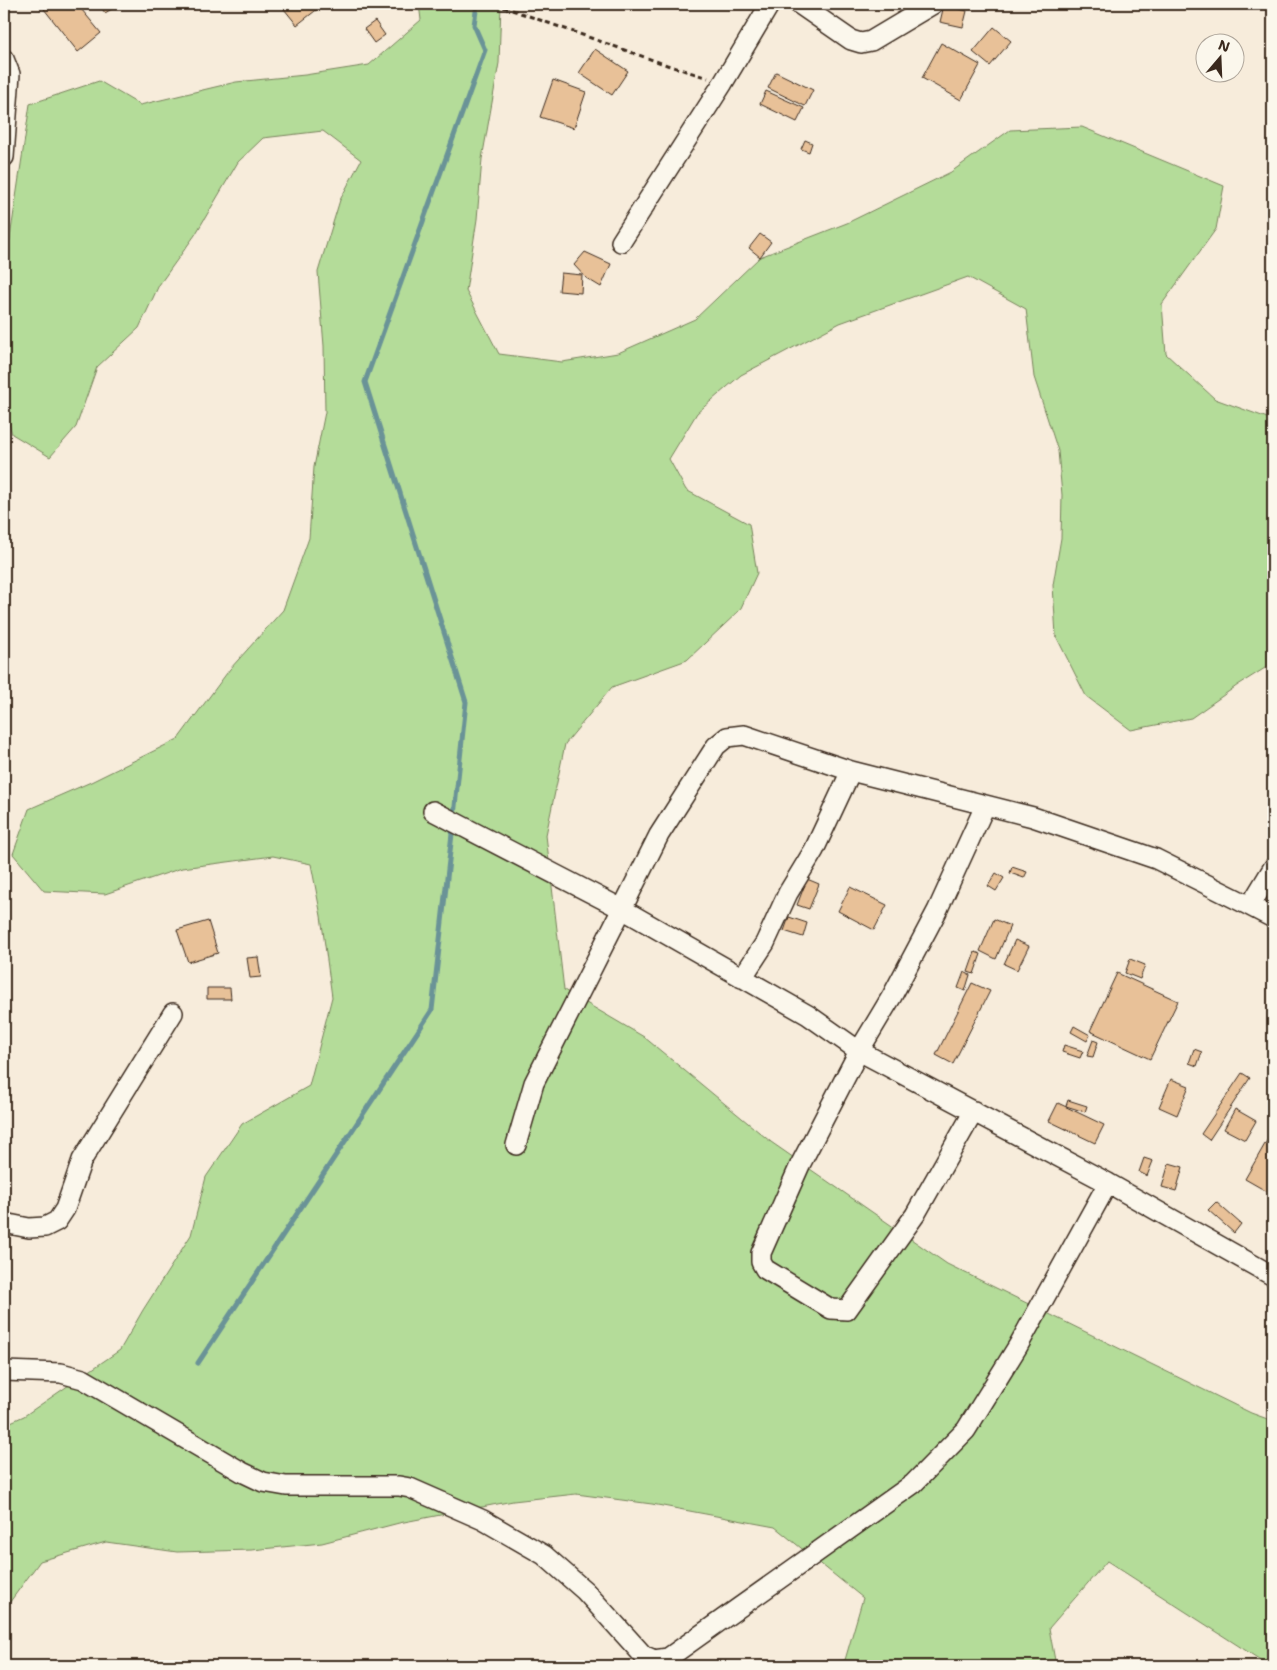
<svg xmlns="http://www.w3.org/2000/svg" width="1277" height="1670" viewBox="0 0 1277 1670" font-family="'Shantell Sans',sans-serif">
	<rect width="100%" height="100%" fill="#f7ecdb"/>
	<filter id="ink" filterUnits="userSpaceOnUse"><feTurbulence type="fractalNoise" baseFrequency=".02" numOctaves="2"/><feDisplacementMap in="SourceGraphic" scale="10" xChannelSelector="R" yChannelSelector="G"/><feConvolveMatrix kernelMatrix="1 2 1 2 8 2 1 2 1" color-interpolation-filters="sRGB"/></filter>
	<g filter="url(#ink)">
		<path fill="#b4dc99" stroke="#78835c" d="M419,4H501L499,63L482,159L477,219L466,291L499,354L562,362L618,353L695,319L760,257L847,223L951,172L1010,130L1082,127L1224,186L1216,229L1162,304L1166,354L1215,399L1273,420V663L1238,685L1191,718L1131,730L1086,696L1056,636L1053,585L1061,538L1062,495L1058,451L1034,377L1026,309L968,277L840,323L741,375L697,413L669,459L686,490L749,524L757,573L740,610L687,660L612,687L565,744L546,835L564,990L644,1037L771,1142L947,1264L1251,1413L1273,1421V1666L1262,1661L1107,1561L1049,1628L1056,1666H813L845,1660L863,1598L775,1527L652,1504L576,1494L513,1501L399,1523L322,1543L252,1550L177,1552L106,1542L40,1561L4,1610V1425L24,1416L120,1350L143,1310L191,1235L206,1177L242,1124L309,1086L332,997L321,916L311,864L273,856L182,868L105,894L44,891L13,854L29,809L91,782L178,739L230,669L283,610L309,538L314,467L325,412L324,346L318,272L340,200L361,160L323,131L263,138L238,162L195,235L159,285L139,328L97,367L76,427L50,457L12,434L4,406V278L30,104L99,81L140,105L236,82L305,75L369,65L421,20Z"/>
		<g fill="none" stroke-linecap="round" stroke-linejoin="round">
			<path stroke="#6a9397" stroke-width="5" d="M454,816L466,702L365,382L485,50L474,25L477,4
				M198,1363L432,1010L453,825"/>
		</g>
		<path fill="#e8c198" stroke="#3b2a1e" d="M50,4H77L101,33L78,52L44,9Z
			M99,4H120L105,13Z
			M280,4H324L297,25Z
			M944,5L967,11L963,27L940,22Z
			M375,21L385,35L374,43L364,29Z
			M994,27L1011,41L990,66L973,52Z
			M941,43L980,65L961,100L922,78Z
			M595,49L628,71L612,95L579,73Z
			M776,72L813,90L805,106L768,88Z
			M553,80L586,92L574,128L540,117Z
			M766,91L804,108L797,122L760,104Z
			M805,140L812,143L809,152L801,149Z
			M760,234L771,242L760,257L749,248Z
			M585,252L611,264L601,287L586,278L574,265Z
			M561,273L582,275L581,293L559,291Z
			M1012,867L1027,872L1024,878L1010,873Z
			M996,873L1004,878L996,891L988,886Z
			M807,879L819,884L809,909L797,905Z
			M850,887L887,905L874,930L838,911Z
			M789,917L807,923L803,937L784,931Z
			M994,919L1010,926L996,959L980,951Z
			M208,921L218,953L188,962L177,930Z
			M1015,940L1029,946L1017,970L1004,964Z
			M975,952L981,954L974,974L968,972Z
			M258,957L261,977L250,978L247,958Z
			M1130,959L1145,965L1140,979L1125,973Z
			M964,972L970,975L965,991L958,988Z
			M1117,973L1178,1001L1150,1059L1090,1031Z
			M972,983L990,991L953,1064L936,1055Z
			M207,988H230L231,999H207Z
			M1074,1026L1090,1035L1087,1041L1071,1032Z
			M1093,1040L1098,1042L1093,1057L1087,1056Z
			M1064,1045L1083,1051L1080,1058L1062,1052Z
			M1194,1049L1202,1052L1197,1066L1189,1063Z
			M1242,1073L1250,1078L1209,1140L1201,1134Z
			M1171,1079L1189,1086L1177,1115L1159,1107Z
			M1068,1100L1087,1106L1085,1112L1066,1106Z
			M1058,1103L1104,1125L1095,1143L1049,1121Z
			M1235,1109L1256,1121L1245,1140L1224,1129Z
			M1269,1137L1273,1139V1195L1245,1179Z
			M1144,1158L1153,1161L1147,1176L1139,1172Z
			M1169,1163L1183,1167L1176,1191L1162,1187Z
			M1216,1202L1241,1224L1234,1233L1208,1210Z"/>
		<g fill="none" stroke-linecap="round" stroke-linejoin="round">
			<g stroke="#3b2a1e" stroke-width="22">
				<path id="street" d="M799,4L851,40L861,43L871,41L933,4
					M4,59L10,74L4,157
					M621,242L723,83L770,4
					M433,811L622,909L534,1083L516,1145
					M1273,868L1250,906L1273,918
					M1250,906L1156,859L1033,817L851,771L744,735L727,737L716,746L659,835L622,909L808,1015L859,1051L1108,1183L1273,1276
					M742,978L765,943L788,893L814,850L851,771
					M974,1111L915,1215L847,1310L831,1309L765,1269L761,1262V1253L800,1165L859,1051L892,996L937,911L985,806
					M4,1223L29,1228L45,1227L57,1221L65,1209L82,1160L173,1013
					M4,1371L61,1373L83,1379L242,1472L263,1482L286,1486H399L410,1488L483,1520L544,1555L585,1591L643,1655L654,1660L668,1658L913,1484L966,1430L1018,1346L1108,1183"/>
			</g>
			<path stroke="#3b2a1e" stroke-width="3" stroke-dasharray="5 4" stroke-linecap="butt" d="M495,4L667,65L708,78"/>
			<use href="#street" stroke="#fbf7ec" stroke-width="19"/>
		</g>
	</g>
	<rect width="1277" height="1670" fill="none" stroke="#fbf7ec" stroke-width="20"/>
	<rect x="10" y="10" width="1257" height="1650" fill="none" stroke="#3b2a1e" stroke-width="2" filter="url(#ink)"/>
	<g transform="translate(1220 58) rotate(19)"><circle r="24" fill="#fbf7ec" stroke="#aea59a"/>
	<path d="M0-4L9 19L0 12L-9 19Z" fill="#3b2a1e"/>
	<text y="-8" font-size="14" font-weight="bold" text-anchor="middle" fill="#3b2a1e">N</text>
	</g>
</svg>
